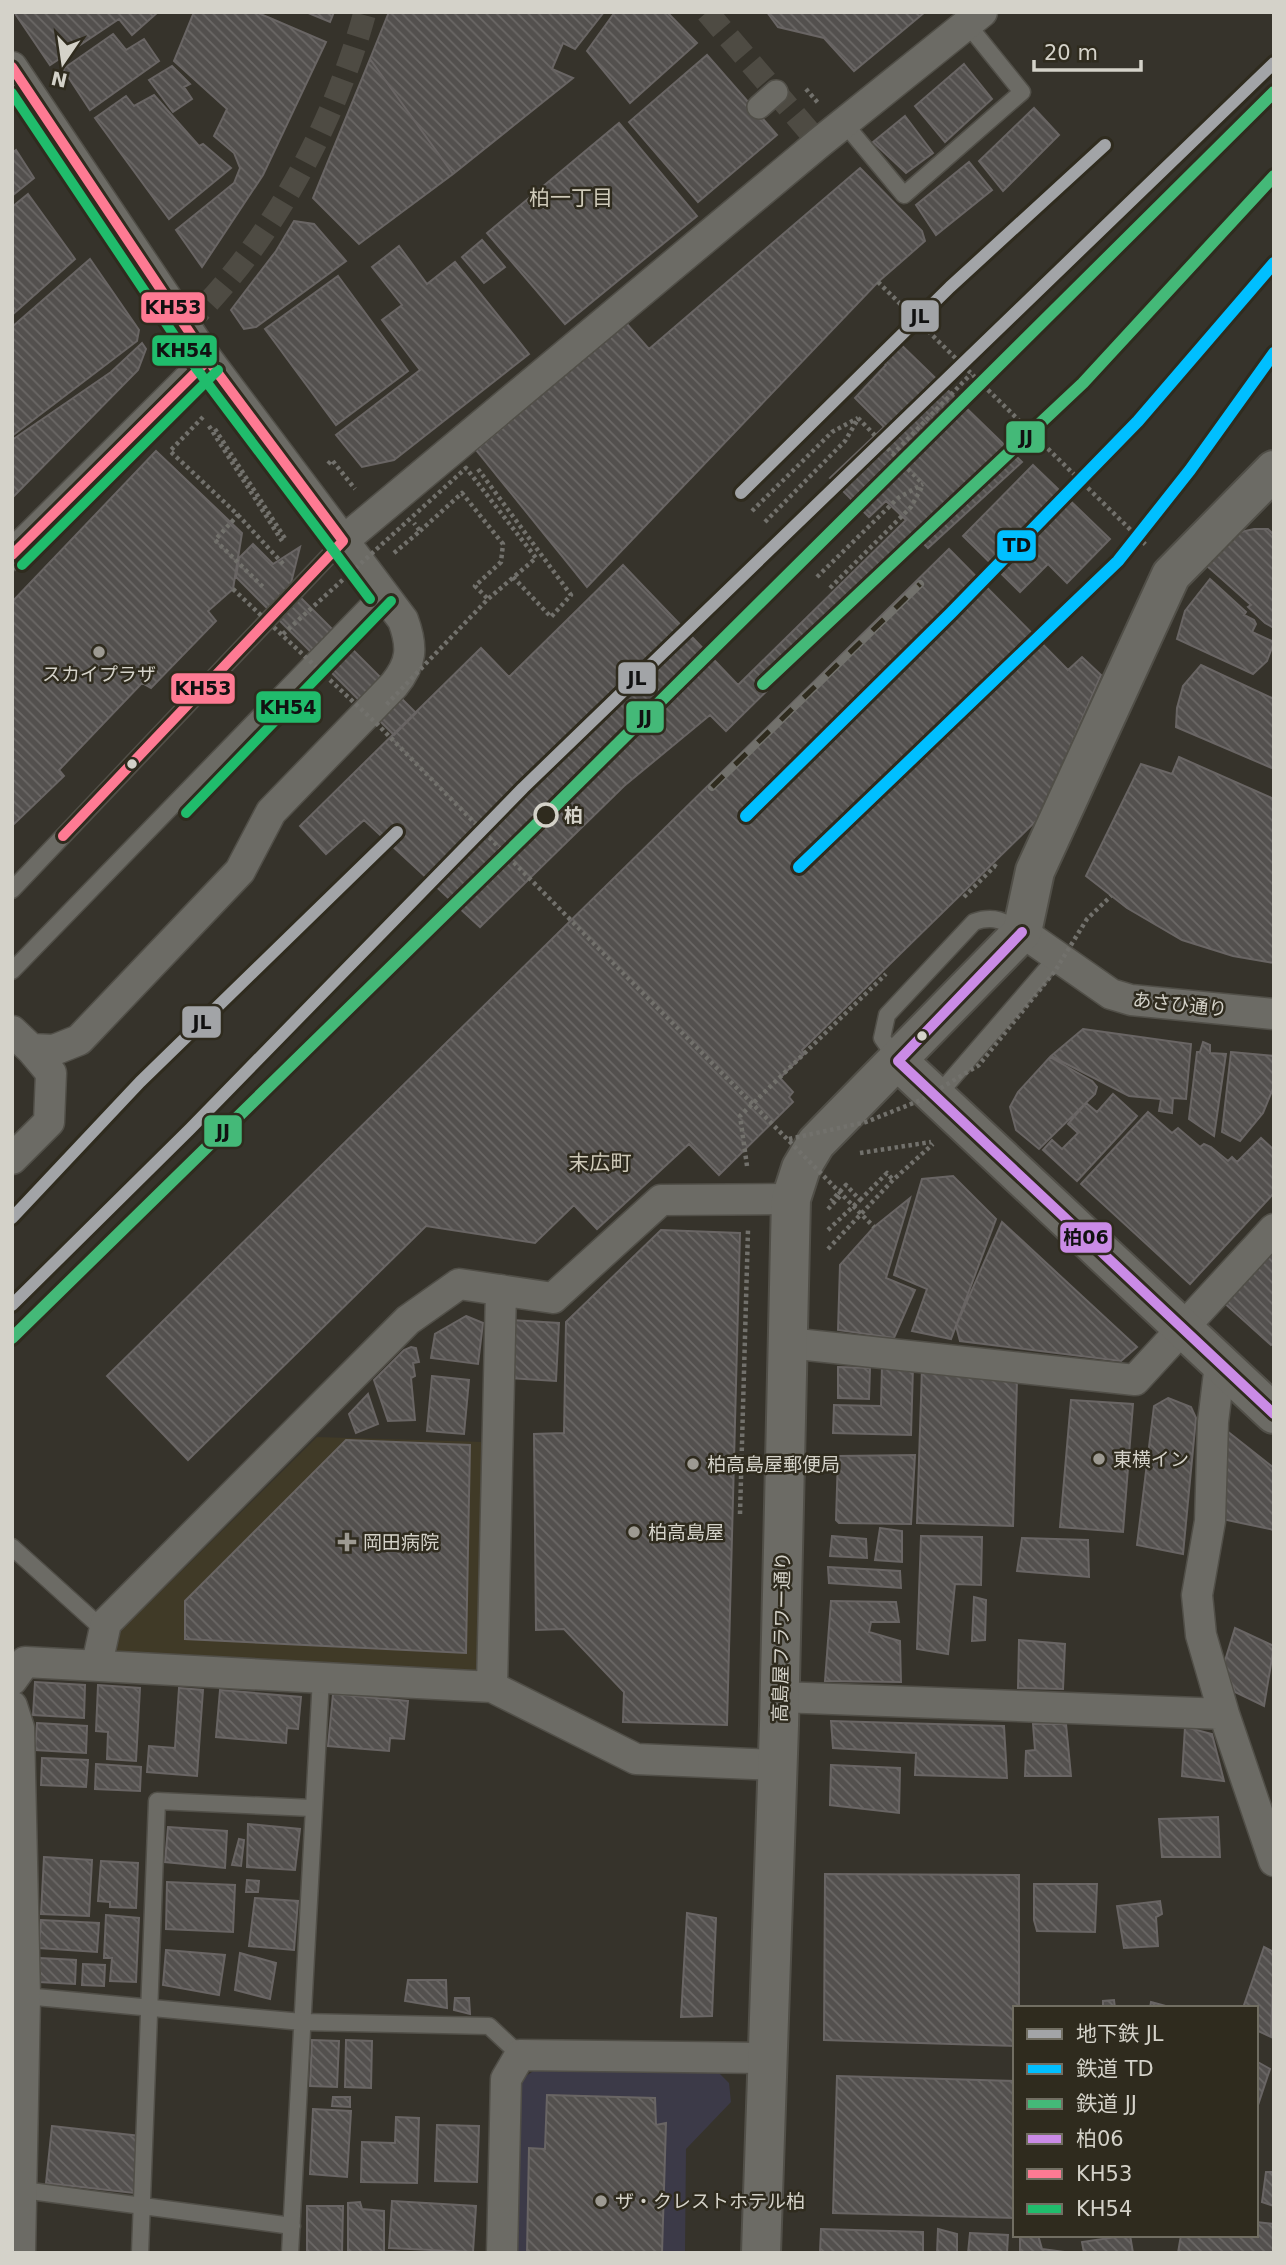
<svg xmlns="http://www.w3.org/2000/svg" width="1286" height="2265" viewBox="0 0 1286 2265" font-family="'DejaVu Sans','Noto Sans JP',sans-serif">
	<defs>
		<pattern id="building-back-hatch" width="6" height="6" patternUnits="userSpaceOnUse" patternTransform="scale(1.75)"><rect width="6" height="6" fill="#53504e"/><path d="M-1 5l2 2M0 0l6 6M5-1l2 2" fill="none" stroke="#6b6866"/></pattern>
	</defs>
	<rect width="100%" height="100%" fill="#36332b"/>
	<path fill="#3c3a48" d="M541,2066L717,2071L729,2083L731,2102L686,2149L685,2253H517L518,2098L523,2078Z"/>
	<path fill="#403a27" d="M317,1437L484,1442L482,1675L117,1656L111,1641Z"/>
	<path fill="url(#building-back-hatch)" stroke="#696564" stroke-width="2" d="M14,12H158L132,35L119,19L50,65Z
		M194,12H256L326,42L263,175L202,267L176,230L234,183L240,168L234,153L214,136L227,109L174,61Z
		M306,12H334L330,22Z
		M389,12H604L575,49L563,43L552,69L573,78L453,174L370,59Z
		M615,12H667L697,43L630,103L587,51Z
		M767,12H925L854,71L824,38L778,27Z
		M113,34L126,50L144,39L159,61L90,110L63,69Z
		M707,55L777,135L698,202L629,122Z
		M370,59L453,174L359,244L313,198Z
		M964,64L992,99L945,142L915,106Z
		M172,66L190,84L184,87L192,99L173,112L149,80Z
		M154,95L199,146L203,144L231,168L169,219L95,118L126,96L134,106Z
		M1034,108L1059,135L1003,191L979,161Z
		M905,116L933,153L906,173L873,142Z
		M619,123L697,216L565,324L487,233Z
		M16,150L34,178L12,196V153Z
		M969,162L992,190L936,235L916,205Z
		M860,168L922,231L925,241L878,282L587,587L476,450L626,323L649,349Z
		M28,194L75,259L12,315V207Z
		M294,221L314,224L346,261L256,327L244,329L231,310L276,251Z
		M482,240L505,267L484,283L462,257Z
		M399,246L427,284L455,262L529,354L394,460L362,467L336,435L420,370L382,320L402,305L372,267Z
		M90,259L139,330L137,341L12,436V327Z
		M338,276L408,371L336,425L265,329Z
		M894,338L1022,462L928,548L920,540L726,731L710,715L624,786L480,927L364,820L326,854L300,826L481,648L509,677L623,565L738,685L906,520L886,501L869,517L830,478L884,427L855,398L886,365L877,356Z
		M142,343L146,349L138,370L12,498V440L111,372Z
		M156,451L242,533L233,589L208,611L216,621L151,688L142,683L59,770L64,776L12,826V602Z
		M1033,465L1110,539L1067,583L1048,564L1020,592L963,536Z
		M1254,529H1268L1274,535V628L1265,623L1248,607L1251,605L1207,566L1241,532Z
		M253,544L273,564L300,547L290,587L416,713L394,735L236,577L239,558Z
		M949,549L1068,670L1082,657L1101,675L1040,817L802,1050L804,1054L780,1078L793,1092L789,1097L793,1102L719,1175L689,1144L597,1229L574,1205L535,1243L426,1226L188,1460L107,1376Z
		M1210,579L1246,612L1244,615L1254,620L1256,624L1252,632L1274,642L1267,661L1253,674L1177,639L1185,611Z
		M1201,665L1274,699V769L1176,727L1177,708L1183,686Z
		M1179,757L1274,799V963L1233,956L1182,940L1127,908L1086,876L1141,764L1172,774Z
		M1083,1029L1191,1044L1186,1099L1173,1098L1172,1113L1159,1111L1161,1099L1129,1096L1051,1056Z
		M1203,1042L1210,1045V1053L1226,1054L1214,1136L1189,1119L1197,1052H1200Z
		M1231,1052L1274,1056V1086L1263,1113L1240,1141L1222,1132Z
		M1050,1057L1092,1081L1097,1087L1095,1094L1039,1149L1016,1130L1010,1107L1018,1092Z
		M1113,1094L1137,1116L1077,1181L1043,1150L1052,1140L1062,1149L1078,1133L1068,1124L1086,1103L1097,1112Z
		M1148,1112L1172,1133L1178,1128L1200,1147L1204,1144L1211,1147L1228,1161L1232,1157L1237,1162L1261,1138L1274,1150V1193L1190,1284L1081,1184Z
		M953,1176L996,1219L951,1339L912,1331L927,1289L894,1275L922,1179Z
		M910,1198L886,1278L915,1290L894,1338L838,1330L840,1265L874,1227Z
		M1002,1222L1137,1347L1121,1361L960,1341L956,1326Z
		M661,1230L740,1233L727,1725L623,1722L624,1692L564,1629L536,1630L534,1434L564,1433L566,1322Z
		M1274,1246V1343L1271,1345L1222,1301Z
		M466,1316L483,1323L478,1364L431,1358L435,1334Z
		M511,1320L559,1323L556,1381L508,1378Z
		M411,1347L416,1348L419,1362L413,1363L415,1376L411,1378L415,1420L388,1421L374,1380L404,1350Z
		M882,1366L913,1367L911,1435L833,1433L834,1405L881,1406Z
		M838,1367L870,1368L869,1399L838,1398Z
		M922,1367L1017,1380L1013,1526L917,1523Z
		M432,1376L469,1380L464,1434L427,1431Z
		M368,1394L378,1424L356,1433L349,1414Z
		M1168,1398L1191,1407L1196,1418L1183,1554L1137,1545L1154,1406Z
		M1071,1400L1133,1404L1123,1532L1060,1527Z
		M1227,1431L1274,1468V1530L1222,1519Z
		M346,1440L470,1445L466,1653L185,1639V1601Z
		M915,1455L911,1524L839,1523L836,1520L838,1456Z
		M880,1528L902,1531V1562L875,1560Z
		M832,1536L866,1539L867,1558L830,1556Z
		M921,1536L982,1537L981,1585L955,1584L948,1654L917,1649Z
		M1022,1538L1088,1540L1089,1577L1017,1571Z
		M828,1567L900,1571L901,1588L829,1583Z
		M974,1597L986,1600L985,1640L972,1641Z
		M831,1601L896,1602L899,1622H871L869,1632L900,1641L901,1682L825,1681Z
		M1235,1628L1274,1646L1264,1706L1235,1692L1224,1664Z
		M1019,1640L1065,1644L1063,1689L1018,1688Z
		M35,1682L85,1685L84,1718L33,1715Z
		M98,1685L140,1688L136,1761L107,1759L108,1732L96,1731Z
		M179,1688L203,1690L197,1776L147,1772L149,1746L175,1748Z
		M220,1690L301,1697L298,1729L287,1728L286,1743L216,1737Z
		M333,1694L408,1701L404,1739L390,1738L389,1751L328,1746Z
		M831,1721L1004,1726L1007,1778L915,1775L916,1753L833,1748Z
		M37,1723L87,1726L86,1753L35,1750Z
		M1033,1724H1066L1071,1776H1025L1026,1751L1035,1750Z
		M1185,1727L1212,1734L1224,1781L1182,1776Z
		M42,1758L88,1760L86,1787L41,1785Z
		M96,1764L141,1767L140,1791L95,1789Z
		M831,1765L900,1768L899,1813L830,1805Z
		M1218,1817L1220,1857H1162L1159,1819Z
		M248,1824L300,1829L295,1870L247,1867Z
		M168,1827L227,1831L225,1868L165,1862Z
		M239,1839L244,1840L241,1866L232,1865Z
		M44,1857L92,1860L89,1916L41,1914Z
		M101,1861L138,1863L136,1908L110,1907V1902L98,1901Z
		M825,1874L1019,1875V2008H1015V2046L824,2040Z
		M247,1880L259,1881L258,1892H246Z
		M167,1882L235,1885L233,1932L166,1929Z
		M1034,1884H1097L1095,1932L1037,1931L1034,1920Z
		M255,1898L298,1901L294,1950L249,1946Z
		M1160,1901L1162,1914L1156,1917L1158,1946L1124,1948L1117,1906Z
		M687,1913L716,1918L712,2016L681,2017Z
		M106,1915L139,1918L136,1982L110,1981L112,1958H104Z
		M41,1920L99,1923L97,1952L39,1948Z
		M1264,1947L1274,1952L1271,2037L1256,2030V2008H1243Z
		M166,1950L225,1955L219,1995L163,1985Z
		M240,1953L276,1963L270,1999L235,1990Z
		M40,1958L76,1960L75,1984L39,1982Z
		M83,1964L105,1965L104,1986L82,1985Z
		M408,1980H446L447,2008L405,2001Z
		M455,1998H469L470,2014L454,2010Z
		M1114,2000L1115,2008H1103V2001Z
		M1151,2002L1173,2008H1150Z
		M312,2040L339,2041L337,2087L310,2086Z
		M346,2040L372,2041L371,2088L345,2087Z
		M1256,2061L1270,2069L1258,2105L1256,2104Z
		M837,2076L1015,2081V2218L833,2213Z
		M547,2095L655,2098L656,2125L666,2123L662,2253H527L529,2148L545,2149Z
		M333,2097H350V2107L332,2106Z
		M313,2109L351,2111L347,2177L310,2174Z
		M396,2117L419,2118L417,2183L361,2182L362,2142L395,2143Z
		M437,2125L479,2126L477,2182L435,2181Z
		M52,2126L140,2136L134,2193L46,2183Z
		M1266,2172H1274V2206L1262,2202Z
		M392,2201L476,2206L473,2252L389,2248Z
		M360,2202L362,2209L384,2211V2253H348V2203Z
		M307,2206H343L342,2253L307,2252Z
		M1256,2222L1274,2224V2253H1178L1181,2235H1256Z
		M821,2229L923,2232V2253H820Z
		M938,2229L957,2234V2253H937Z
		M970,2233L1008,2235L1007,2253H968Z
		M1038,2235L1042,2249L1072,2253H1020V2237Z
		M1130,2235L1133,2253H1084L1082,2242Z"/>
	<g fill="none" stroke-linecap="round" stroke-linejoin="round">
		<path stroke="#4e4b43" stroke-width="23" stroke-dasharray="23 11" stroke-linecap="butt" d="M707,12L819,143
			M185,326C269,247 335,123 365,12"/>
		<g stroke="#514f48" stroke-width="19">
			<path id="service" d="M844,123L904,195L1022,92L968,25
				M12,890L343,541
				M12,971L381,591
				M898,1061L882,1038L887,1015L974,922C994,915 1004,921 1022,932
				M937,1096L1057,957
				M12,1547L105,1631
				M25,1996L302,2022L489,2026L520,2055
				M23,2190L292,2226
				M140,2253L157,1801L312,1808
				M290,2253L321,1678"/>
		</g>
		<g stroke="#514f48" stroke-width="26">
			<path id="pedestrian" d="M759,107L776,92"/>
		</g>
		<g stroke="#514f48" stroke-width="33">
			<path id="minor" d="M12,67L208,360L403,620C413,647 412,663 394,685L271,812L240,871L79,1040L54,1050L31,1049L12,1031
				M343,541L819,143L982,12
				M12,555L208,360
				M1022,932L1111,994L1131,1000L1274,1014
				M12,1159L49,1122L51,1073L31,1049
				M788,1343L1135,1380L1274,1229
				M1220,1364L1213,1422L1210,1521L1197,1595L1201,1635L1224,1714L1274,1861
				M97,1664L106,1623L408,1320L459,1284L553,1298L661,1200L791,1199
				M12,1680L25,1662L492,1687L636,1759L778,1765
				M492,1687L501,1290
				M780,1697L1224,1714
				M12,1706L19,1728L25,1996L20,2253
				M502,2253L506,2079L520,2055L766,2058"/>
		</g>
		<g stroke="#514f48" stroke-width="42">
			<path id="tertiary" d="M898,1061L1274,1414
				M761,2253L779,1725L791,1199L801,1168L816,1143L1022,932L1035,871L1171,575L1274,470"/>
		</g>
		<path stroke="#72716c" stroke-width="4.5" stroke-dasharray="3.5 3.5" stroke-linecap="butt" d="M806,89L819,104
			M878,282L1147,546
			M203,417L170,451L238,515L215,540L263,587
			M858,418L893,454L971,374
			M209,426L282,541
			M215,429L286,540
			M893,454L923,484
			M328,464L332,460L355,489
			M478,469L571,595L551,617L513,577
			M752,511L832,432L858,418
			M238,515L285,566
			M765,522L845,441L858,419
			M420,531L462,493L503,544L501,562L475,586L488,599
			M394,553L420,531L414,523
			M817,577L898,498L923,484
			M830,588L911,507L923,485
			M964,897L995,866L998,869
			M860,1153L931,1142
			M747,1166L740,1116L886,974
			M860,1200L887,1173L893,1180
			M828,1209L842,1194
			M828,1230L860,1200L846,1185L831,1201
			M828,1249L893,1180L933,1144
			M740,1514L748,1230"/>
		<use href="#service" stroke="#6c6b65" stroke-width="16"/>
		<use href="#pedestrian" stroke="#6c6b65" stroke-width="23"/>
		<use href="#minor" stroke="#6c6b65" stroke-width="30"/>
		<use href="#tertiary" stroke="#6c6b65" stroke-width="38"/>
		<g stroke="#72716c" stroke-width="8">
			<path id="rail" d="M712,787L920,584"/>
		</g>
		<use href="#rail" stroke="#2f2b1e" stroke-width="5" stroke-dasharray="16" stroke-linecap="butt"/>
		<path stroke="#72716c" stroke-width="4.5" stroke-dasharray="3.5 3.5" stroke-linecap="butt" d="M233,589L378,725L874,1227
			M283,634L466,468L536,558L488,599L386,705
			M789,1139L866,1122L921,1100L979,1065L1055,971L1087,919L1111,896"/>
		<g stroke="#2f2b1e" stroke-width="16">
			<path id="bus-1" d="M898,1061L1274,1414
				M898,1061L1022,932"/>
		</g>
		<g stroke="#2f2b1e" stroke-width="16">
			<path id="bus-2" d="M12,67L208,360L343,541
				M12,555L208,360
				M63,836L343,541"/>
		</g>
		<g stroke="#2f2b1e" stroke-width="16">
			<path id="bus-3" d="M12,93L196,368L370,599
				M22,565L218,370
				M186,813L391,601"/>
		</g>
		<use href="#bus-1" stroke="#ca8be6" stroke-width="10"/>
		<use href="#bus-2" stroke="#fe7a93" stroke-width="10"/>
		<use href="#bus-3" stroke="#20bc6c" stroke-width="10"/>
		<g stroke="#2f2b1e" stroke-width="18">
			<path id="rail-1" d="M746,816L951,613L1138,421L1274,263
				M799,867L1118,561L1190,470L1274,353"/>
		</g>
		<g stroke="#2f2b1e" stroke-width="18">
			<path id="rail-2" d="M763,684L1083,383L1274,176
				M12,1338L545,816L1274,92"/>
		</g>
		<use href="#rail-1" stroke="#00bfff" stroke-width="12"/>
		<use href="#rail-2" stroke="#44b978" stroke-width="12"/>
		<g stroke="#2f2b1e" stroke-width="18">
			<path id="metro-1" d="M741,493L950,287L1105,145
				M12,1218L140,1082L397,832
				M12,1305L190,1129L523,788L1274,63"/>
		</g>
		<use href="#metro-1" stroke="#a2a4a7" stroke-width="12"/>
	</g>
	<g fill="#9d9a92" stroke="#2f2b1e" stroke-width="2.5">
		<circle cx="99" cy="652" r="7"/>
		<circle cx="1099" cy="1459" r="7"/>
		<circle cx="693" cy="1464" r="7"/>
		<circle cx="634" cy="1532" r="7"/>
		<path d="M343.5 1531.5h7v7h7v7h-7v7h-7v-7h-7v-7h7z"/>
		<circle cx="601" cy="2201" r="7"/>
	</g>
	<g fill="#d4d2c9" stroke="#2f2b1e" stroke-width="2.5">
		<circle cx="132" cy="764" r="6"/>
		<circle cx="922" cy="1036" r="6"/>
	</g>
	<circle fill="#2f2b1e" stroke="#d4d2c9" stroke-width="3.5" cx="546" cy="815" r="11"/>
	<g text-anchor="middle" stroke-width="5" stroke-linejoin="round" paint-order="stroke">
		<g font-size="19" fill="#d4d2c9" stroke="#2f2b1e" text-anchor="start">
			<text x="99" y="681" text-anchor="middle">スカイプラザ</text>
			<text x="1113" y="1466">東横イン</text>
			<text x="707" y="1471">柏高島屋郵便局</text>
			<text x="648" y="1539">柏高島屋</text>
			<text x="363" y="1549">岡田病院</text>
			<text x="615" y="2208">ザ・クレストホテル柏</text>
		</g>
		<g font-size="19" font-weight="bold" fill="#d4d2c9" stroke="#2f2b1e" text-anchor="start">
			<text x="564" y="822">柏</text>
		</g>
		<g font-size="19" fill="#d4d2c9" stroke="#2f2b1e">
			<text transform="translate(1180 1004) rotate(6)" y="7">あさひ通り</text>
			<text transform="translate(781 1637) rotate(-89)" y="7">高島屋フラワー通り</text>
		</g>
		<g font-size="21" fill="#cfcab9" stroke="#2f2b1e">
			<text x="571" y="205">柏一丁目</text>
			<text x="600" y="1170">末広町</text>
		</g>
	</g>
	<g stroke="#2f2b1e" stroke-width="2.5">
		<rect x="140" y="291" width="66" height="33" rx="7" fill="#fe7a93"/>
		<rect x="900" y="299" width="40" height="34" rx="7" fill="#a2a4a7"/>
		<rect x="151" y="334" width="67" height="33" rx="7" fill="#20bc6c"/>
		<rect x="1005" y="420" width="41" height="34" rx="7" fill="#44b978"/>
		<rect x="996" y="529" width="41" height="33" rx="7" fill="#00bfff"/>
		<rect x="617" y="661" width="40" height="34" rx="7" fill="#a2a4a7"/>
		<rect x="170" y="672" width="66" height="33" rx="7" fill="#fe7a93"/>
		<rect x="255" y="690" width="67" height="34" rx="7" fill="#20bc6c"/>
		<rect x="625" y="700" width="40" height="34" rx="7" fill="#44b978"/>
		<rect x="181" y="1005" width="41" height="34" rx="7" fill="#a2a4a7"/>
		<rect x="203" y="1114" width="40" height="34" rx="7" fill="#44b978"/>
		<rect x="1059" y="1221" width="54" height="33" rx="7" fill="#ca8be6"/>
	</g>
	<g font-size="19" text-anchor="middle" font-weight="bold" fill="#111">
		<text x="173" y="314">KH53</text>
		<text x="920" y="323">JL</text>
		<text x="184" y="357">KH54</text>
		<text x="1026" y="444">JJ</text>
		<text x="1017" y="552">TD</text>
		<text x="637" y="685">JL</text>
		<text x="203" y="695">KH53</text>
		<text x="288" y="714">KH54</text>
		<text x="645" y="724">JJ</text>
		<text x="202" y="1029">JL</text>
		<text x="223" y="1138">JJ</text>
		<text x="1086" y="1244">柏06</text>
	</g>
	<rect width="1286" height="2265" fill="none" stroke="#d4d2c9" stroke-width="28"/>
	<rect x="1013" y="2006" width="245" height="231" fill="#2f2b1e" stroke="#716e62" stroke-width="2"/>
	<rect x="1027" y="2029" width="35" height="10" fill="#a2a4a7" stroke="#716e62" stroke-width="2"/>
	<text x="1076" y="2041" font-size="21" fill="#d4d2c9">地下鉄 JL</text>
	<rect x="1027" y="2064" width="35" height="10" fill="#00bfff" stroke="#716e62" stroke-width="2"/>
	<text x="1076" y="2076" font-size="21" fill="#d4d2c9">鉄道 TD</text>
	<rect x="1027" y="2099" width="35" height="10" fill="#44b978" stroke="#716e62" stroke-width="2"/>
	<text x="1076" y="2111" font-size="21" fill="#d4d2c9">鉄道 JJ</text>
	<rect x="1027" y="2134" width="35" height="10" fill="#ca8be6" stroke="#716e62" stroke-width="2"/>
	<text x="1076" y="2146" font-size="21" fill="#d4d2c9">柏06</text>
	<rect x="1027" y="2169" width="35" height="10" fill="#fe7a93" stroke="#716e62" stroke-width="2"/>
	<text x="1076" y="2181" font-size="21" fill="#d4d2c9">KH53</text>
	<rect x="1027" y="2204" width="35" height="10" fill="#20bc6c" stroke="#716e62" stroke-width="2"/>
	<text x="1076" y="2216" font-size="21" fill="#d4d2c9">KH54</text>
	<g transform="translate(63 63) rotate(193)" stroke="#2f2b1e" stroke-width="5" paint-order="stroke">
	<path d="M0-5L12 26L0 18L-12 26Z" fill="#d4d2c9"/>
	<text y="-10" font-size="19" font-weight="bold" text-anchor="middle" fill="#d4d2c9">N</text>
	</g>
	<path d="M1034 60v10h107v-10" fill="none" stroke="#d4d2c9" stroke-width="3.5"/>
	<text x="1044" y="60" font-size="21" fill="#d4d2c9" stroke="#2f2b1e" stroke-width="5" paint-order="stroke">20 m</text>
</svg>
